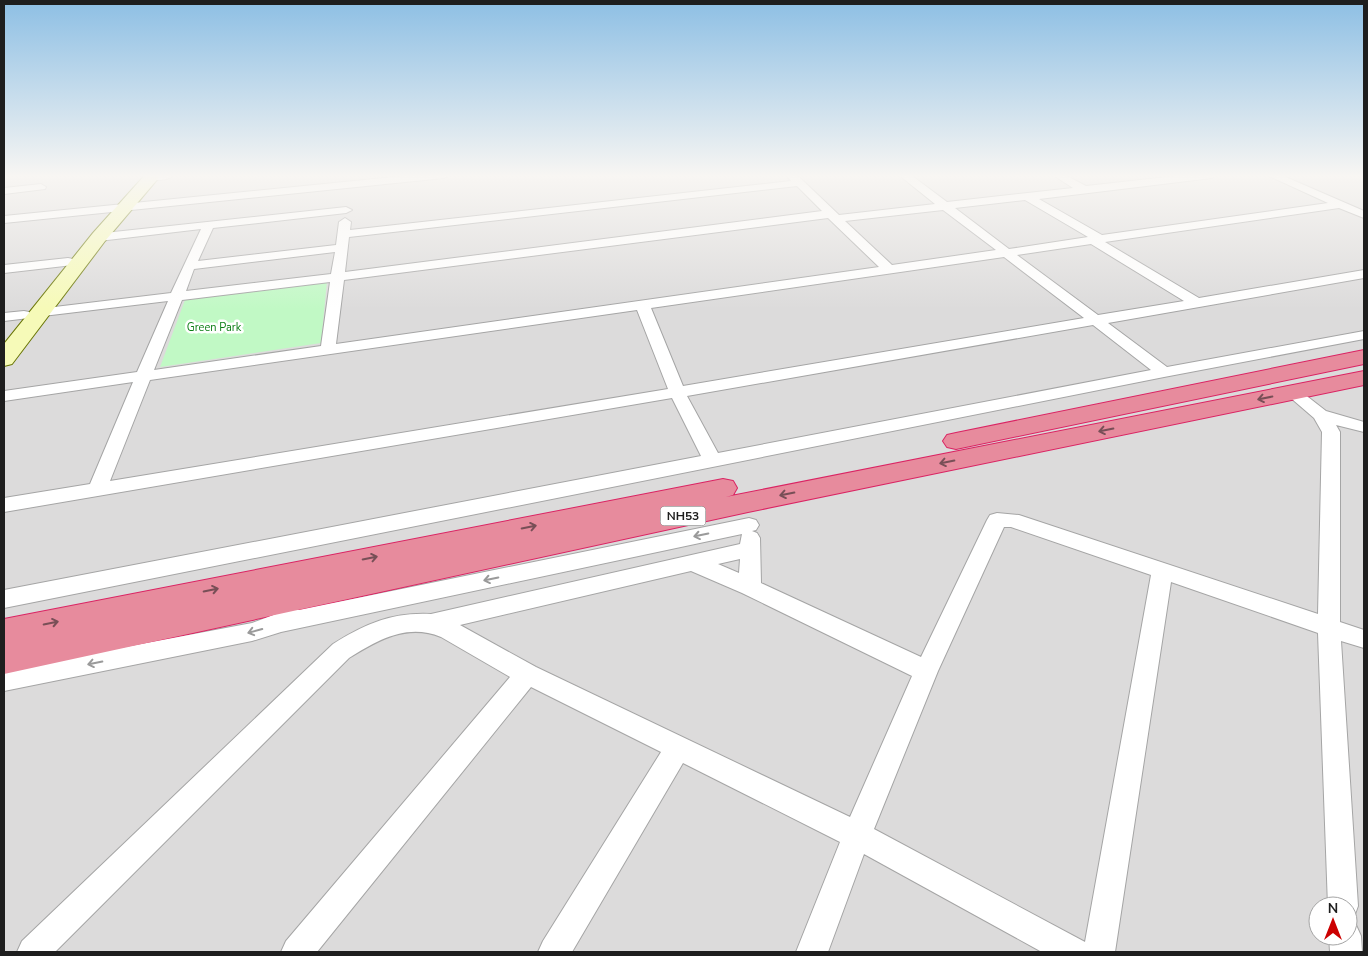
<svg xmlns="http://www.w3.org/2000/svg" width="1368" height="956" viewBox="0 0 1368 956" font-family="'Nunito Sans',sans-serif">
	<rect width="100%" height="100%" fill="#efebe4"/>
	<path fill="#dcdbdb" fill-rule="evenodd" d="M4,175H1364V952H4ZM1318,906H1348V936H1318Z"/>
	<path fill="#c1f9c5" d="M327,281L321,343L160,367L185,300Z"/>
	<g fill="none" stroke-linecap="round" stroke-linejoin="round">
		<g stroke="#a5a5a5" stroke-width="2">
			<path id="street" d="M148,175H174C169,180 156,181 148,179Z
				M414,175H449L444,178L4,223V216Z
				M786,175H797L839,215L935,204L899,175H911L947,202L1073,188L1053,175H1065L1086,186L1185,175H1217L1212,178L1039,199L1102,235L1328,203L1267,175H1281L1364,211V218L1339,208L1105,242L1199,298L1364,270V278L1108,323L1167,367L1364,331V339L1164,377L4,608V590L701,456L672,398L4,512V498L90,484L133,382L4,401V391L137,372L168,301L43,316L38,315L36,312L38,309L171,293L201,229L99,241L95,240L93,237L95,234L346,207L352,210L346,213L213,228L198,261L336,245L339,222L345,218L351,222L350,230L791,181ZM797,186L822,211L345,272L349,237ZM1025,200L1088,237L1009,249L955,208ZM943,210L996,250L892,265L845,221ZM828,218L879,267L336,344L344,280ZM1091,244L1184,301L1098,315L1017,255ZM335,252L331,274L186,291L194,269ZM1004,257L1084,318L683,386L651,308ZM330,282L321,346L154,370L182,300ZM637,310L668,389L110,481L150,380ZM1093,325L1151,370L718,453L687,396Z
				M41,184L46,187L45,189L4,194V188Z
				M68,258L73,259L74,262L73,265L4,273V265Z
				M24,311L29,312L31,315L29,318L4,321V313Z
				M1293,388L1299,390L1326,411L1364,422V432L1336,425L1340,432V622L1364,630V648L1341,641L1358,906L1354,917L1348,919V906H1328L1318,633L1171,582L1115,952H1042L864,854L828,952H796L840,842L683,763L572,952H538L543,941L661,752L531,687L317,952H281L286,941L510,677L441,637C407,623 378,640 349,658L55,952H17L22,941L333,644C365,624 392,612 431,614L740,544L742,534L281,632L252,641L4,691V670L252,623L292,608L299,610L749,518L756,520L759,525L756,530L752,531L757,533L760,538L761,583L921,657L987,520L990,515L997,513L1019,515L1318,614L1322,432L1314,418L1285,393L1287,390ZM1004,527H1011L1151,575L1085,942L874,829L938,671ZM740,559L739,573L718,564ZM691,571L742,593L912,676L850,817L536,667L460,625Z
				M1348,922L1356,925L1361,936L1362,952H1330L1329,936H1348Z"/>
		</g>
		<g stroke="#6a7605" stroke-width="2">
			<path id="secondary" d="M145,175H161L105,241L12,364L4,366V344L93,233Z"/>
		</g>
		<g stroke="#da2463" stroke-width="2">
			<path id="highway" d="M1364,350V364L956,449L947,447L943,441L947,435L956,433Z
				M1364,371V385L748,512L4,674V619L723,479L733,481L737,488L733,495L726,497Z"/>
		</g>
		<use href="#street" fill="#fff" fill-rule="evenodd"/>
		<use href="#secondary" fill="#f6fab8" fill-rule="evenodd"/>
		<use href="#highway" fill="#e78b9d" fill-rule="evenodd"/>
	</g>
	<defs><path id="oneway-shaft" d="M-6 0H5M1.5-3L5.5 0L1.5 3" fill="none" stroke-width="1.6" stroke-linecap="round" stroke-linejoin="round" transform="scale(1.25)"/></defs>
	<g stroke="#784f57">
		<use href="#oneway-shaft" transform="translate(1265 398) rotate(169)"/>
		<use href="#oneway-shaft" transform="translate(1106 430) rotate(169)"/>
		<use href="#oneway-shaft" transform="translate(947 462) rotate(169)"/>
		<use href="#oneway-shaft" transform="translate(787 494) rotate(169)"/>
		<use href="#oneway-shaft" transform="translate(529 527) rotate(-11)"/>
		<use href="#oneway-shaft" transform="translate(370 558) rotate(-11)"/>
		<use href="#oneway-shaft" transform="translate(211 590) rotate(-12)"/>
		<use href="#oneway-shaft" transform="translate(51 623) rotate(-12)"/>
	</g>
	<g stroke="#9a9a9a">
		<use href="#oneway-shaft" transform="translate(701 535) rotate(168)"/>
		<use href="#oneway-shaft" transform="translate(491 579) rotate(168)"/>
		<use href="#oneway-shaft" transform="translate(255 631) rotate(165)"/>
		<use href="#oneway-shaft" transform="translate(95 663) rotate(169)"/>
	</g>
	<linearGradient id="sky" x2="0" y2="1"><stop stop-color="#8dbfe4"/><stop offset="0.57" stop-color="#f8f6f3"/><stop offset="1" stop-color="#f8f6f3" stop-opacity="0"/></linearGradient>
	<rect width="1368" height="309" fill="url(#sky)"/>
	<g text-anchor="middle" stroke-width="5" stroke-linejoin="round" paint-order="stroke">
		<g font-size="11" fill="#0b7d14" stroke="#fff">
			<text x="214" y="331">Green Park</text>
		</g>
		<rect fill="#fff" stroke="#626262" stroke-width="1" x="660.5" y="506.5" width="45" height="19" rx="4"/>
		<g font-size="12" font-weight="bold" fill="#1e1e1e">
			<text x="683" y="520">NH53</text>
		</g>
	</g>
	<rect width="1368" height="956" fill="none" stroke="#1e1e1e" stroke-width="10"/>
	<g transform="translate(1333 921)"><circle r="24" fill="#ffffff" stroke="#a5a5a5"/>
	<path d="M0-4L9 19L0 12L-9 19Z" fill="#cc0001"/>
	<text y="-8" font-size="14" font-weight="bold" text-anchor="middle" fill="#1e1e1e">N</text>
	</g>
</svg>
